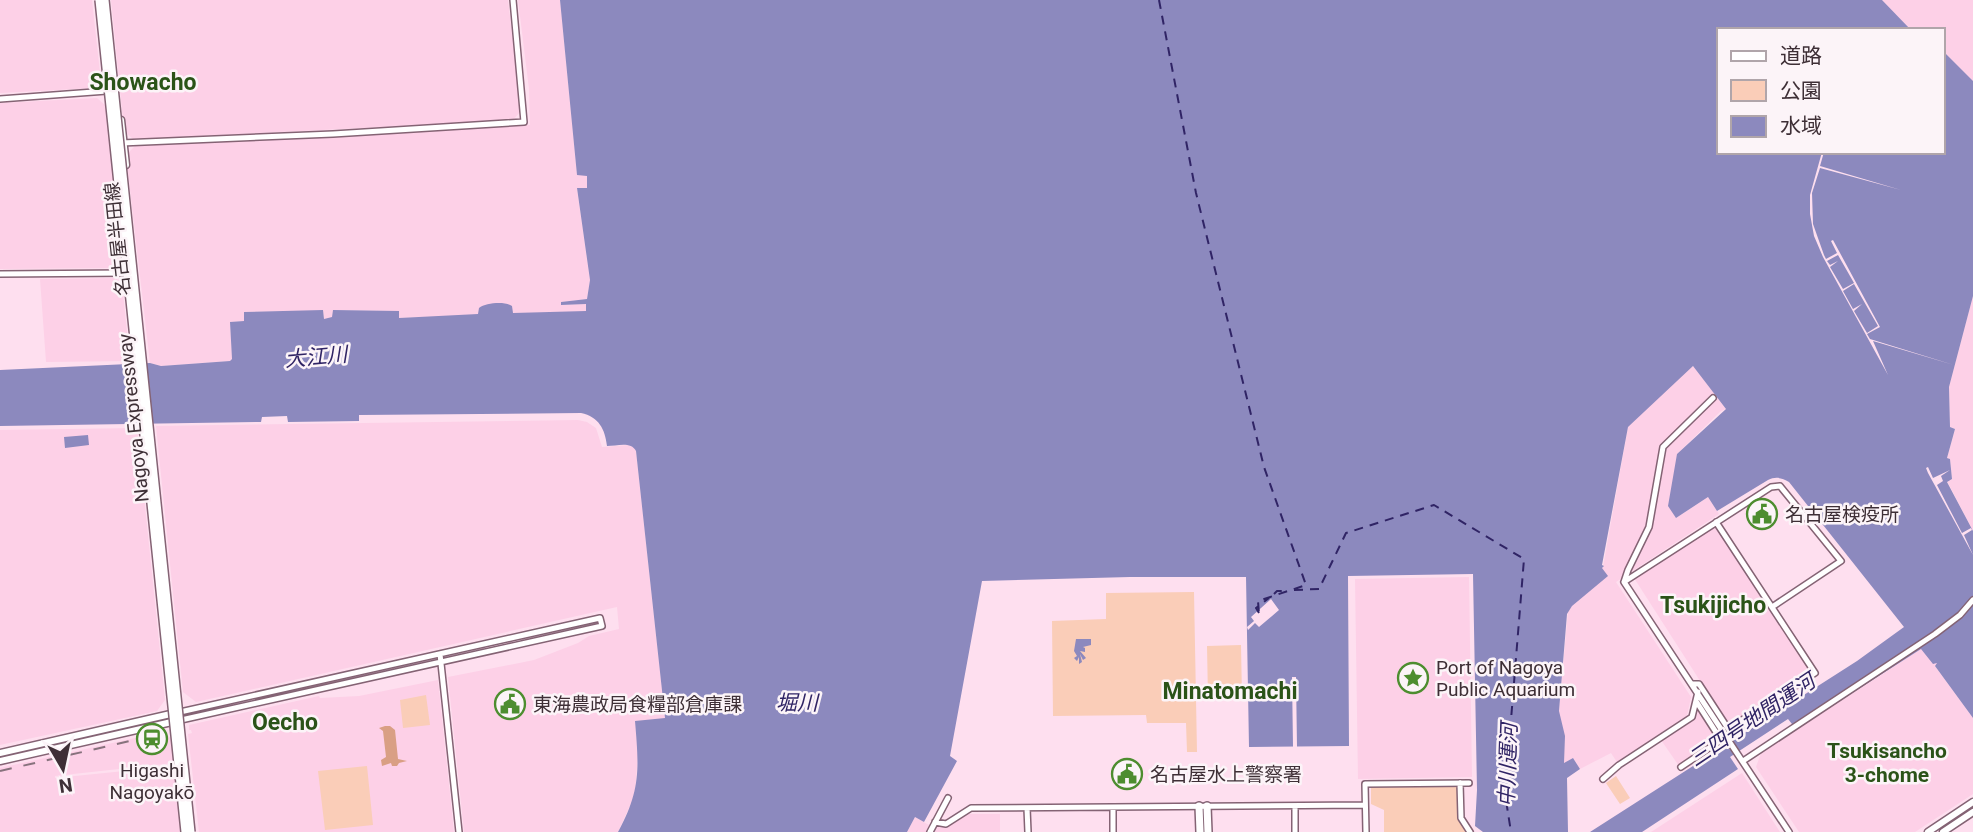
<svg xmlns="http://www.w3.org/2000/svg" width="1973" height="832" viewBox="0 0 1973 832" font-family="Roboto,'Noto Sans JP',sans-serif">
	<rect width="100%" height="100%" fill="#fedfef"/>
	<path fill="#fdd0e7" d="M0,0H92L101,81L95,88L0,93Z
		M111,0H508L521,111L512,121L133,139L124,131Z
		M518,0H560L577,175H587V188L577,189L590,280L587,299L561,302L562,305L586,304V312L399,318L398,311L333,310L332,317L324,319L323,311L244,312V321L230,322L232,359L230,361L161,366L150,363L126,155L135,146L530,125L529,89Z
		M1882,0H1973V81L1943,51V30H1911Z
		M97,98L106,106L121,258L113,268L0,269V103Z
		M115,278L122,283L130,361L46,362L40,279Z
		M1973,296V531L1947,481L1952,479L1950,459L1947,458L1955,429L1950,427L1949,387Z
		M1690,367H1694L1726,409L1721,411L1677,454L1676,518L1708,497L1719,514L1616,582L1691,697L1687,716L1617,762L1611,753L1580,769L1573,758L1563,764L1559,711L1568,611L1603,567L1628,427Z
		M578,420L587,422L596,428L602,447L628,445L634,447L636,451L665,718L638,754L635,795L618,832H464L448,677L534,660L578,643L589,636L619,629L617,607L196,702L183,692L156,426Z
		M137,428L165,700L157,711L0,745V430Z
		M1715,525L1811,672L1729,726L1634,578Z
		M1469,577L1472,777L1358,779L1355,579Z
		M1921,649L1933,663L1936,662L1938,664L1935,666L1973,718V794L1915,832H1799L1756,767L1761,753Z
		M438,680L454,832H199L188,734L192,733L191,730H189V725L319,696L320,698L359,696Z
		M1699,709L1719,740L1679,766L1661,740L1696,717Z
		M162,732L171,738L174,763L55,776V778L174,766L181,832H0V768Z
		M1742,773L1780,832H1651Z
		M968,814H1000V832H933L937,827L950,825Z
		M915,817L929,825L926,832H907Z"/>
	<path fill="#facdb8" d="M1194,592L1197,752H1187L1186,723H1147L1146,715L1053,716L1052,621L1106,619V593Z
		M1241,645L1242,698L1208,699L1207,646Z
		M426,695L430,725L403,728L400,700Z
		M367,766L373,825L325,830L318,771Z
		M1616,776L1630,798L1620,804L1606,783Z
		M1458,785L1459,818L1467,832H1384V810L1371,804V786Z"/>
	<path fill="#d99f84" d="M385,726H390L395,730L398,759L407,761L399,763L397,766H392L391,763L382,766L381,760L386,757L383,731L379,728Z"/>
	<path fill="#8c89be" d="M560,0H1882L1911,30H1719V152H1943V51L1973,81V296L1949,387L1950,427L1955,429L1947,458L1950,459L1952,479L1947,482L1973,531V718L1935,666L1937,663L1933,664L1921,649L1796,729L1788,719L1730,757L1738,769L1642,832H1590L1857,661L1904,627L1789,482C1782,478 1776,476 1768,480L1717,511L1708,497L1676,518L1668,506L1677,454L1726,409L1693,366L1628,427L1602,565L1604,566L1602,568L1608,576L1572,606L1567,614L1559,711L1565,736L1564,763L1573,758L1580,769L1567,778L1568,832H1483L1475,826L1477,790L1473,574L1348,576L1349,746L1249,747L1246,577H1130L982,581L950,756L957,761L924,822L915,817L907,832H618C641,790 639,768 635,721L665,718L636,451C631,441 617,446 607,446C605,429 599,417 581,413L359,415V421L288,422L287,416L262,417L261,422L0,426V370L150,363L161,366L230,361L232,359L230,322L244,321V312L323,310L324,319L332,317L333,310L399,311V318L478,314L479,308C486,303 504,301 512,306L513,313L586,311V304L561,305V302L587,299L590,280L577,188H587V176L577,175Z
		M88,435L89,445L65,448L64,437Z
		M1076,639H1091V645L1083,647L1085,648V652L1080,651L1086,658L1083,660L1080,654L1082,662L1079,664V657L1077,661L1074,658L1077,656L1074,651Z"/>
	<path fill="#fedfef" fill-rule="evenodd" d="M1822,152H1824L1820,166L1901,190L1820,168L1812,193L1813,224L1824,255L1826,259L1837,253L1831,241L1833,240L1880,327L1867,334L1870,339L1954,365L1873,341L1888,375L1823,257L1814,236L1810,214V195ZM1838,255L1854,283L1843,289L1830,267L1838,261L1830,265L1827,261ZM1854,284L1878,326L1867,333L1854,311L1862,304L1853,309L1843,291Z
		M1928,467L1933,478L1950,470L1941,476L1943,481L1937,485L1962,533L1971,528L1972,530L1964,535L1973,555L1928,473L1926,468Z
		M1271,599L1279,610L1259,627L1255,623L1248,630L1247,627L1254,621L1251,617Z
		M1292,677H1296L1297,747H1293Z"/>
	<g fill="none" stroke-linecap="round" stroke-linejoin="round">
		<path stroke="#302465" stroke-width="2" stroke-dasharray="9 7" stroke-linecap="butt" d="M1159,0L1196,193L1264,467L1306,585L1258,601L1259,614
			M1294,590L1319,589L1346,533L1434,505L1524,559L1505,794L1511,832
			M1274,594L1277,591H1285
			M1259,613L1256,608L1269,598"/>
		<g stroke="#846374" stroke-width="8">
			<path id="minor" d="M0,99L107,91
				M121,143L333,134L524,122L513,0
				M0,274L126,273
				M1713,398L1663,447L1649,527L1628,570L1624,582L1789,832
				M1716,522L1815,673L1760,709L1749,721L1727,736
				M1624,582L1771,487L1780,486L1841,561L1772,607
				M440,654L459,832
				M1693,684H1699L1727,727L1730,728L1754,712
				M180,712L600,618L602,626L181,720
				M1743,761L1935,634L1960,615L1973,600
				M1681,767L1721,740L1696,701
				M1603,779L1619,765L1692,717L1698,692
				M1460,783L1461,818L1470,832
				M1295,806V832
				M1113,807V832
				M1027,808L1028,832
				M935,822L946,824L971,808L1365,805
				M930,832L948,798
				M1366,832L1365,784L1469,783"/>
		</g>
		<g stroke="#846374" stroke-width="9">
			<path id="major" d="M121,120L126,165
				M0,753L175,713
				M0,761L176,721
				M1928,832L1973,802
				M1943,832L1973,812"/>
		</g>
		<g stroke="#846374" stroke-width="10">
			<path id="highway" d="M1199,806L1200,832
				M1207,806L1208,832"/>
		</g>
		<use href="#minor" stroke="#fff" stroke-width="5"/>
		<use href="#major" stroke="#fff" stroke-width="6"/>
		<use href="#highway" stroke="#fff" stroke-width="7"/>
		<path stroke="#87727d" stroke-width="2" stroke-dasharray="12 12" stroke-linecap="butt" d="M0,771L156,735"/>
		<g stroke="#846374" stroke-width="10" stroke-linecap="butt">
			<path id="highway-bridge" d="M99,0L185,832
				M105,0L191,832"/>
		</g>
		<use href="#highway-bridge" stroke="#fff" stroke-width="7"/>
	</g>
	<defs>
		<g id="civic-ring" transform="scale(1.575)"><circle r="9.5" fill="#fcf4f8" stroke="#4d8d2f" stroke-width="1.5"/><path d="M-.6-6.5H3V-4.5H.6V-3L4-1V1h2V6H-6V1h2V-1L-.6-3ZM-1.2 2.5V6h2.4V2.5Z" fill="#4d8d2f"/></g>
		<g id="sight-ring" transform="scale(1.575)"><circle r="9.5" fill="#fcf4f8" stroke="#4d8d2f" stroke-width="1.5"/><path d="M0-6L1.8-2.2L6-1.7L2.9 1.2L3.7 5.4L0 3.3L-3.7 5.4L-2.9 1.2L-6-1.7L-1.8-2.2Z" fill="#4d8d2f"/></g>
		<g id="station-ring" transform="scale(1.575)"><circle r="9.5" fill="#fcf4f8" stroke="#4d8d2f" stroke-width="1.5"/><path d="M-3-6H3Q5-6 5-4V2Q5 4 3 4L4.5 6H3L1.5 4h-3L-3 6H-4.5L-3 4Q-5 4-5 2V-4Q-5-6-3-6ZM-3.5-4v3h7v-3ZM-3.5 1v1.5H-2V1ZM2 1v1.5H3.5V1Z" fill="#4d8d2f"/></g>
	</defs>
	<g fill-rule="evenodd">
		<use href="#civic-ring" x="1762" y="514"/>
		<use href="#sight-ring" x="1413" y="678"/>
		<use href="#civic-ring" x="510" y="704"/>
		<use href="#station-ring" x="152" y="739"/>
		<use href="#civic-ring" x="1127" y="774"/>
	</g>
	<g text-anchor="middle" stroke-width="5" stroke-linejoin="round" paint-order="stroke">
		<g font-size="19" fill="#3e2f36" stroke="#fcf4f8">
			<text transform="translate(117 239) rotate(-96)" y="7">名古屋半田線</text>
			<text transform="translate(133 418) rotate(-96)" y="7">Nagoya Expressway</text>
		</g>
		<g font-size="19" fill="#3e2f36" stroke="#fcf4f8" text-anchor="start">
			<text x="1785" y="521">名古屋検疫所</text>
			<text x="1436" y="674">Port of Nagoya<tspan x="1436" dy="22">Public Aquarium</tspan></text>
			<text x="533" y="711">東海農政局食糧部倉庫課</text>
			<text x="152" y="777" text-anchor="middle">Higashi<tspan x="152" dy="22">Nagoyakō</tspan></text>
			<text x="1150" y="781">名古屋水上警察署</text>
		</g>
		<g font-size="21" font-style="italic" fill="#302465" stroke="#fcf4f8">
			<text transform="translate(316 357) rotate(-5)" y="7">大江川</text>
			<text x="797" y="710">堀川</text>
			<text transform="translate(1752 720) rotate(-34)" y="7">三四号地間運河</text>
			<text transform="translate(1508 765) rotate(-88)" y="7">中川運河</text>
		</g>
		<g font-size="21" font-weight="bold" fill="#2b5318" stroke="#fcf4f8">
			<text x="1887" y="758">Tsukisancho<tspan x="1887" dy="24">3-chome</tspan></text>
		</g>
		<g font-size="23" font-weight="bold" fill="#2b5318" stroke="#fcf4f8">
			<text x="143" y="90">Showacho</text>
			<text x="1713" y="613">Tsukijicho</text>
			<text x="1230" y="699">Minatomachi</text>
			<text x="285" y="730">Oecho</text>
		</g>
	</g>
	<rect x="1717" y="28" width="228" height="126" fill="#fcf4f8" stroke="#b0a5aa" stroke-width="2"/>
	<rect x="1731" y="51" width="35" height="10" fill="#ffffff" stroke="#b0a5aa" stroke-width="2"/>
	<text x="1780" y="63" font-size="21" fill="#3e2f36">道路</text>
	<rect x="1731" y="80" width="35" height="21" fill="#facdb8" stroke="#b0a5aa" stroke-width="2"/>
	<text x="1780" y="98" font-size="21" fill="#3e2f36">公園</text>
	<rect x="1731" y="116" width="35" height="21" fill="#8c89be" stroke="#b0a5aa" stroke-width="2"/>
	<text x="1780" y="133" font-size="21" fill="#3e2f36">水域</text>
	<g transform="translate(63 769) rotate(171)" stroke="#fcf4f8" stroke-width="5" paint-order="stroke">
	<path d="M0-5L12 26L0 18L-12 26Z" fill="#3e2f36"/>
	<text y="-10" font-size="19" font-weight="bold" text-anchor="middle" fill="#3e2f36">N</text>
	</g>
</svg>
